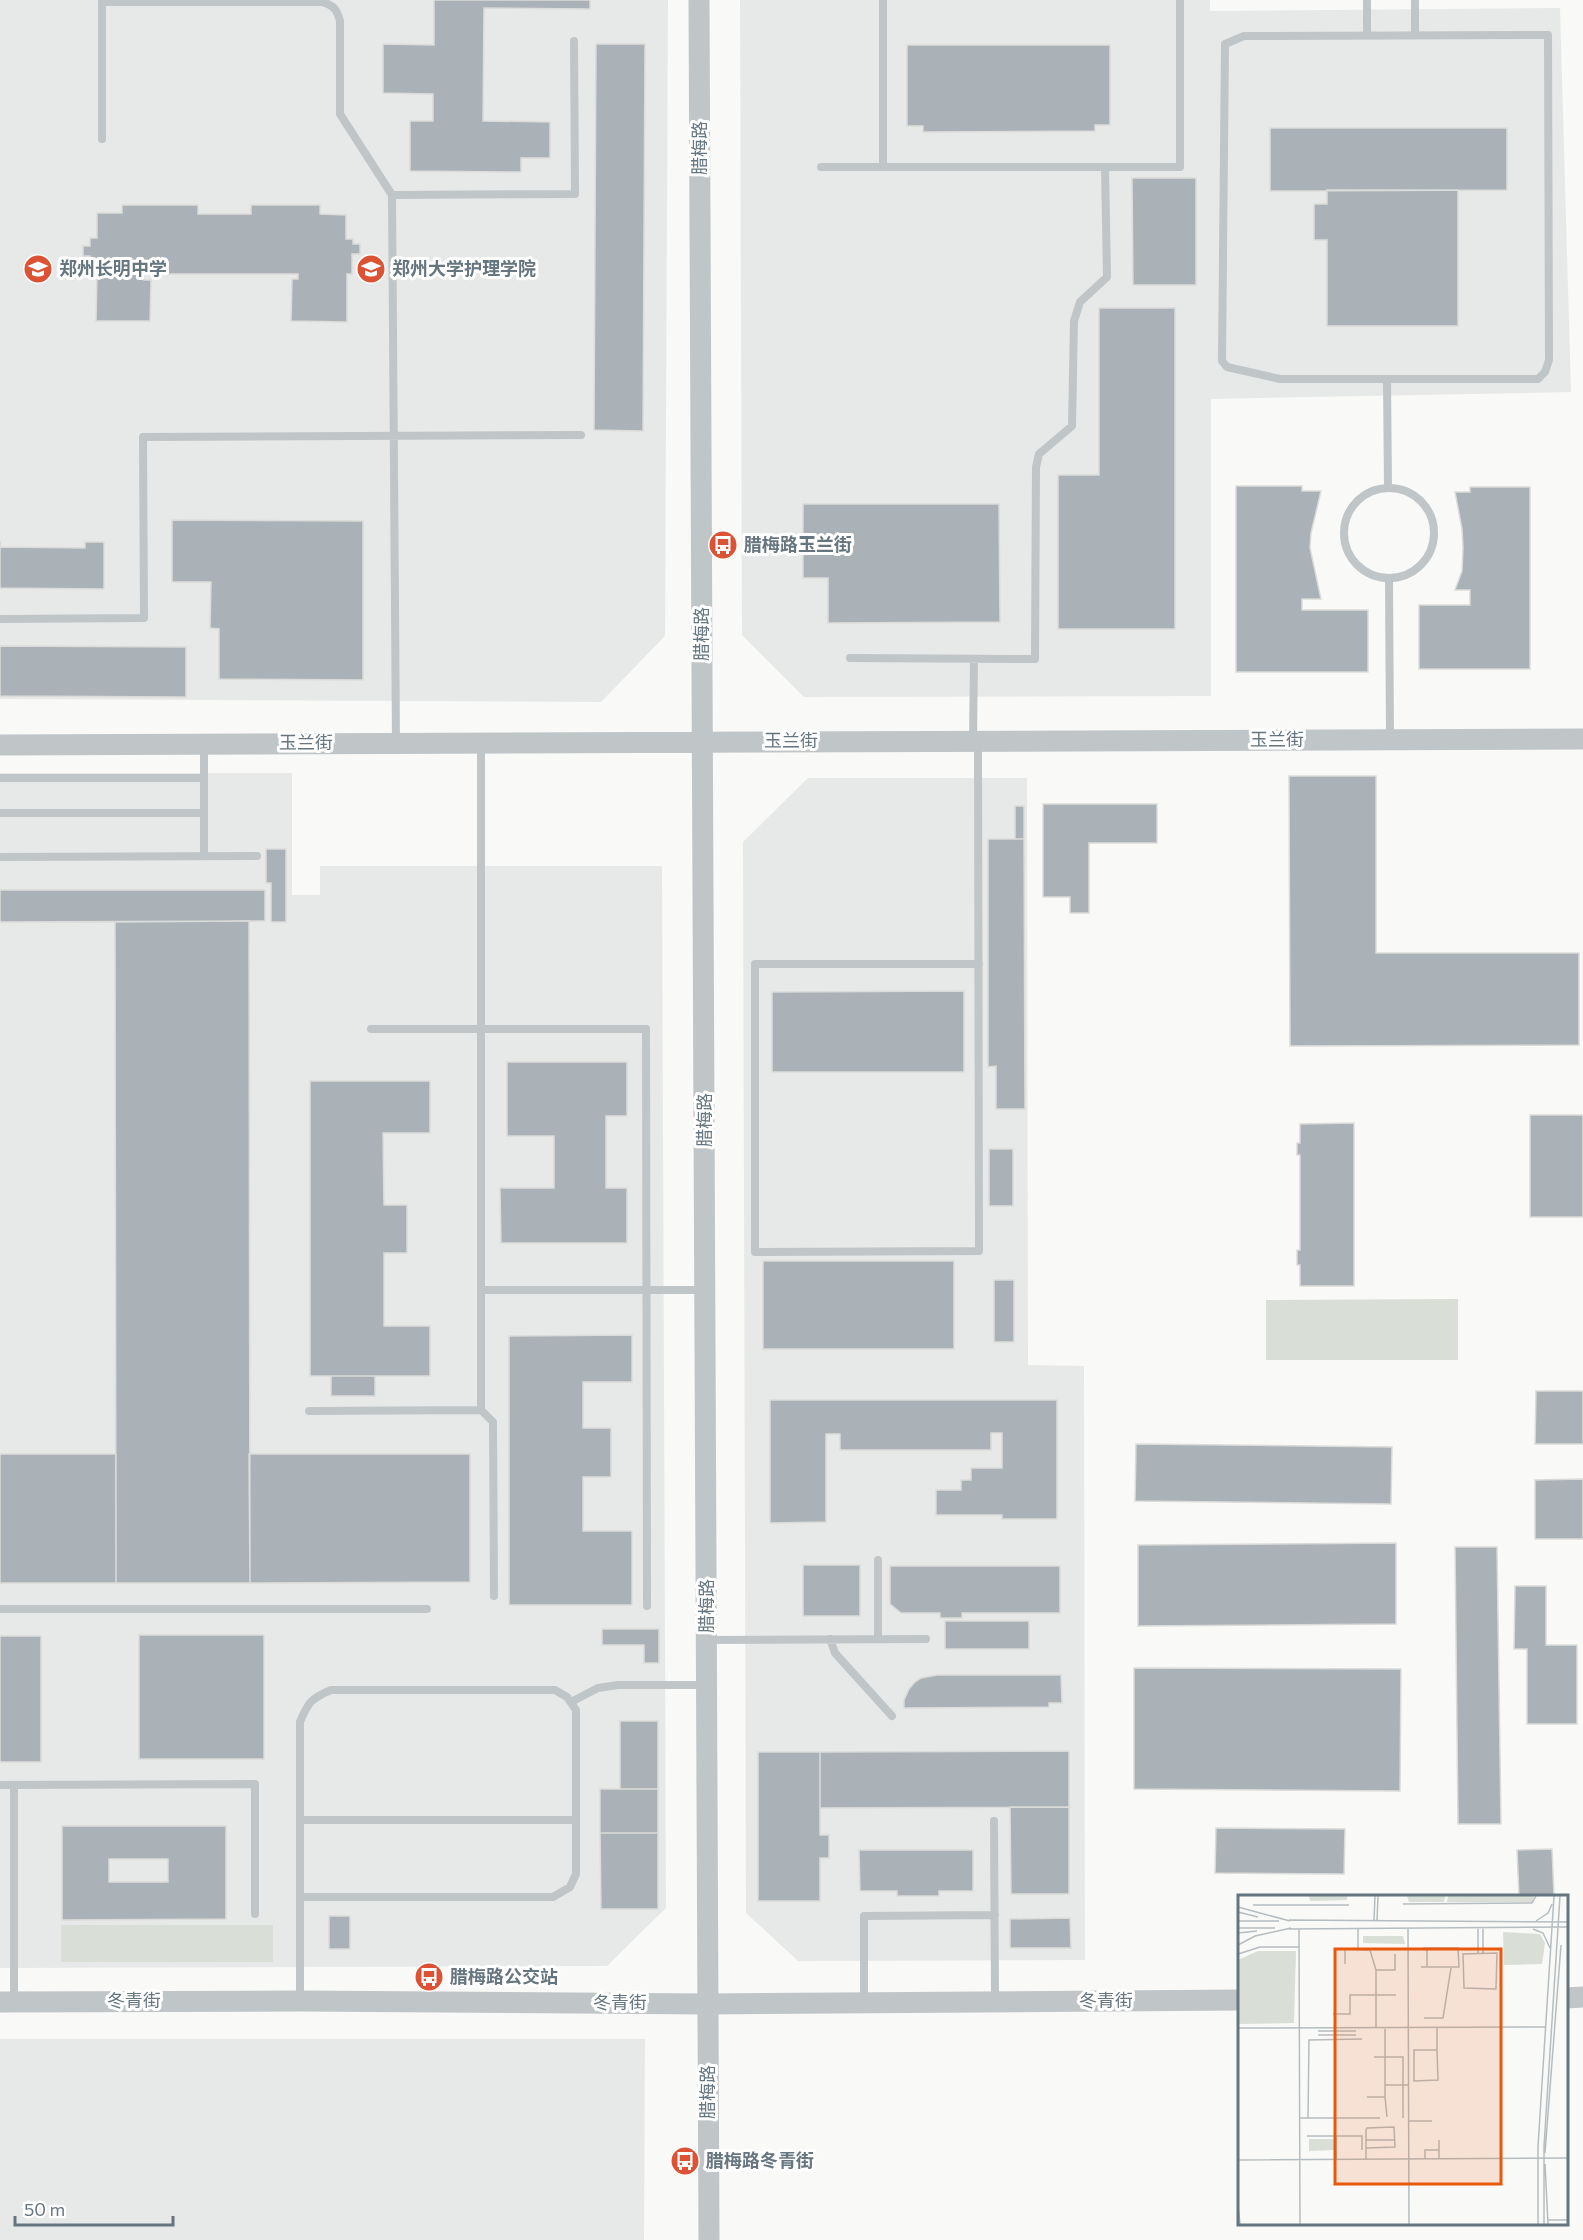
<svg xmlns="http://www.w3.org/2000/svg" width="1583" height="2240" viewBox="0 0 1583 2240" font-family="Commissioner,'Noto Sans SC',sans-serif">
	<rect width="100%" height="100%" fill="#f9f9f7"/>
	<path fill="#e7e8e8" d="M0,0H668L665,636L601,702L0,699Z
		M740,0H1210V11L1560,8L1571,392L1211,399V696L804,697L742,635Z
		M0,773H292V895H320V866H662L666,1908L607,1966L0,1968Z
		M808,778H1027L1028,1365L1084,1366L1085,1960L798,1961L746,1913L743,842Z
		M0,2039H645L644,2240H0Z"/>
	<path fill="#d9ded6" d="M1458,1299V1360H1266V1300Z
		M61,1925H273V1962H61Z"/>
	<path fill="#aab2b7" stroke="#dbdbd9" stroke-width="1.5" fill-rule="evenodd" d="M434,0H590V9L484,8L483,121L550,122V158H521V172L410,171V121H433V94L383,93V44L434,45Z
		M596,44H645L643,431L594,430Z
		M907,45H1110V125H1095V131L923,132V126H907Z
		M1270,128H1507V190L1270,191Z
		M1132,178H1196V285H1133Z
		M1327,190H1458V326H1327V240H1314V204H1327Z
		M122,205H198V214H251V205H320V214L346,215V239H353V244H360V254H352V274H347V322L291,321L292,279H298V274H144V280H151L150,321H96L97,273H90V256H83V246H90V238H97V213H122Z
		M1099,308H1175V629H1058V475H1099Z
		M1236,486H1302V491H1321L1311,533L1310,548L1321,599H1302V610H1368V672H1236Z
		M1470,487H1530V669H1419V605H1470V590H1455L1462,571L1463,548L1462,529L1455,492H1470Z
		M803,504H999L1000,622L828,623V578H803Z
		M172,520L363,521V680L219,679V629L210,628L211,582H172Z
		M0,541L1,547L85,548V542H104V589L0,588Z
		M0,646L186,647V697L0,696Z
		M1289,776H1376V953H1579V1045L1290,1046Z
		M1043,804H1157V843H1089V913H1070V897H1043Z
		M1015,806H1024V839H1015Z
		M988,839H1024L1025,1109H996V1066L988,1067Z
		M266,849H286V922H271V883H266Z
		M0,890H265V921L0,922Z
		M249,921L250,1583H116L115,922Z
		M964,991V1072H772V992Z
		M507,1062H627V1116H606V1188H627V1243H501L500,1188H554V1136H507Z
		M310,1081H430V1133H383L384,1205H407V1253H384V1326H430V1376H310Z
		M1530,1115H1583V1217H1530Z
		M1354,1123V1286H1300V1265H1297V1250H1300V1155H1297V1143H1300V1124Z
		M989,1149H1013V1206H989Z
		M763,1261H954V1349H763Z
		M994,1280H1014V1342H994Z
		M632,1335V1382H583V1428H611V1477H583V1531H632V1605H509V1336Z
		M331,1376H375V1396H331Z
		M1536,1391H1583V1444H1535Z
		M770,1400H1057V1519H1002V1515H936V1490H961V1480H971V1468H1002V1433H991V1450H840V1434H826V1522L770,1523Z
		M1136,1444L1392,1447L1391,1504L1135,1501Z
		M0,1454H116V1583H0Z
		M249,1454H470V1582L250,1583Z
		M1583,1479V1539H1535V1480Z
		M1396,1543V1624L1138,1626V1545Z
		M1455,1547H1497L1501,1824H1458Z
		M803,1565H860V1616H803Z
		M890,1566H1060V1613H962V1618H940V1613H901L890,1604Z
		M1515,1586H1546V1645H1577V1724H1527V1649H1514Z
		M945,1621H1029V1649H945Z
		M602,1629H659V1663H644V1645H602Z
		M139,1635H264V1759H139Z
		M0,1636H41V1762H0Z
		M1134,1668L1401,1669L1400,1791L1134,1789Z
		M937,1675H1061L1062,1703H1049V1707L904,1708V1700L909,1689L914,1683L921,1678Z
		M620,1721H658V1789H620Z
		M1069,1751V1807L820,1808V1752Z
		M758,1752H820V1835H829V1858H820V1901H758Z
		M600,1789H658V1833H600Z
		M1010,1807H1069V1894H1011Z
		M62,1826H226V1919L62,1920ZM109,1859H168V1882H109Z
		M1216,1828L1345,1829L1344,1874L1215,1873Z
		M600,1833H658V1909H601Z
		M1552,1849L1554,1896H1519L1517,1850Z
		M859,1850H973V1891H939V1896H897V1891H860Z
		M329,1916H350V1949H329Z
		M1070,1918L1071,1948H1010V1919Z"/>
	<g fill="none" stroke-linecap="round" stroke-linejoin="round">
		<path stroke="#c0c5c8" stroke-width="8" d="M883,0V167
			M1367,0V35
			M1415,0V35
			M1548,35L1549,360L1545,372L1538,379H1280L1227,367L1222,361L1225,44L1244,36Z
			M102,139V2H322C334,5 337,10 340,21V114L392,195L396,743
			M821,167H1180V0
			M392,195L575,194L574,41
			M1387,379L1388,488
			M1344 533a45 45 0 1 1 90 0a45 45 0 1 1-90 0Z
			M1389,578L1390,739
			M0,619L144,618L143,437L581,435
			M850,658L1035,659L1036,467L1039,454L1072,426L1074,321L1080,302L1107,277L1105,167
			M973,741L974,659
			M978,742L979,1251L755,1252V964H979
			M204,746V856
			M0,778H204
			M0,813H204
			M0,857L257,856
			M371,1029H646L647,1606
			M481,1290H705
			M481,1410L493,1422L494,1596
			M309,1411L481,1410V743
			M878,1560V1639
			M0,1609H427
			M830,1639L835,1653L892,1716
			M707,1640L926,1639
			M571,1702L598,1688L618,1685H707
			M0,1785L255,1784V1914
			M14,1785V2000
			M300,1820H576
			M994,1821L995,2001
			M300,1897H553L570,1887L576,1874V1710L567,1697L555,1690H331C312,1698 308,1702 300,1722V1999
			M864,2003V1916L995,1915"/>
		<path stroke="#c0c5c8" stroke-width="21" d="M699,0L709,2240
			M0,745L1583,739
			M1566,1998L1583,1997
			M0,2002L300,2001L708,2004L1240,2000"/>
	</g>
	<defs>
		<g id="school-disc" transform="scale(1.5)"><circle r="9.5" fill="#dc5234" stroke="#fff"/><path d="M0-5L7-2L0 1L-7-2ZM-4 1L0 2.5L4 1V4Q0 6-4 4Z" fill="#fff"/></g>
		<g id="university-disc" transform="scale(1.5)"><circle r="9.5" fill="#dc5234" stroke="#fff"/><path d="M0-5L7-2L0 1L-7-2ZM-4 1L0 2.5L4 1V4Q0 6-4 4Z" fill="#fff"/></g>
		<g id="bus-disc" transform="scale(1.5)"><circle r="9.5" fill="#dc5234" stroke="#fff"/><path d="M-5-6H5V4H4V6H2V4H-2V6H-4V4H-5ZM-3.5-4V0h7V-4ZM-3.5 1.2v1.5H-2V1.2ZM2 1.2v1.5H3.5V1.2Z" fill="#fff"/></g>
	</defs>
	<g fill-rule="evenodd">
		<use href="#school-disc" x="38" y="269"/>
		<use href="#university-disc" x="371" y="269"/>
		<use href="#bus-disc" x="723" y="545"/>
		<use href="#bus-disc" x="429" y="1977"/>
		<use href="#bus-disc" x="685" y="2161"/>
	</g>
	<g text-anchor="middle" stroke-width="6" stroke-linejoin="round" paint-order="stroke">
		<g font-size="18" fill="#667680" stroke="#fff">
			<text transform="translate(700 148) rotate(-90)" y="6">腊梅路</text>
			<text transform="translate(702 634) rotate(-90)" y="6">腊梅路</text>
			<text x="1277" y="746">玉兰街</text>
			<text x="791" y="747">玉兰街</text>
			<text x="306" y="749">玉兰街</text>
			<text transform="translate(705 1120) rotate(-90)" y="6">腊梅路</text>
			<text transform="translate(707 1606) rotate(-90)" y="6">腊梅路</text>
			<text x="134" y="2007">冬青街</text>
			<text x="1106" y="2007">冬青街</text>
			<text x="620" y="2009">冬青街</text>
			<text transform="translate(708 2092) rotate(-90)" y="6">腊梅路</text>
		</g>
		<g font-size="18" font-weight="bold" fill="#667680" stroke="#fff" text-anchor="start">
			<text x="59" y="275">郑州长明中学</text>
			<text x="392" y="275">郑州大学护理学院</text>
			<text x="744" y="551">腊梅路玉兰街</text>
			<text x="450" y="1983">腊梅路公交站</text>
			<text x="706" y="2167">腊梅路冬青街</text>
		</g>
	</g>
	<g transform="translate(1238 1895)">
		<rect width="330" height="330" fill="#f9f9f7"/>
		<path d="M71,1H109V5L72,6ZM169,1H207L206,7H171ZM210,1H296L295,7H209ZM265,37L302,39L307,48L304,69L266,70ZM125,41H165L167,49L125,48ZM20,56H58L56,128L0,129V65ZM71,244H96V255L71,256Z" fill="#d9ded6"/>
		<path fill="none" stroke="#b5bdc0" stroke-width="1.5" d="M165,9L294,8L298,1M15,10H111M0,12L52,26M0,17L20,22M51,25L330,27M136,25L137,1M139,25L140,1M0,26H41M298,26L310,18L314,9M0,33H37M170,33L171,329M240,33V58M245,33V58M51,34L330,32M61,34L62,329M295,34L305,38L312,53M0,38L19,36M0,50L17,41L53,33M189,53V72M120,54V34M259,58L258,94L226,93L225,59ZM0,59L22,52H61M107,69V54L132,55L138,75V132M183,72H221L220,53H185M138,75H157V59M95,119H112V100H158M186,123H205L213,73M199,132V155L200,185L176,186V155H199M0,133L307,132M80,136H118M80,140H118M136,162H165V223M147,190H171M129,202H147V132M147,202L149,222M62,223H142M70,223L71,145L124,144M171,226H194M69,241H124V255M98,241V264M128,245H156M201,245V264M128,253L157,252L156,232L129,233L128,235V264M307,258L323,50M187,264V255H201M0,265L330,263M307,269L310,329M0,310L2,329M310,325H330M300,329V251L316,1M306,329V251L322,1"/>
		<path fill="#e8590c" fill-opacity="0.15" stroke="#e8590c" stroke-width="3" d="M97,54H263V289H97Z"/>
		<rect width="330" height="330" fill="none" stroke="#667680" stroke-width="3"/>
	</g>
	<path d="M15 2216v9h158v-9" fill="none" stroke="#667680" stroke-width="3"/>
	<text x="24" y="2216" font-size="18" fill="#667680" stroke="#ffffff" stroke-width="4.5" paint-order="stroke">50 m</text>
</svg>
